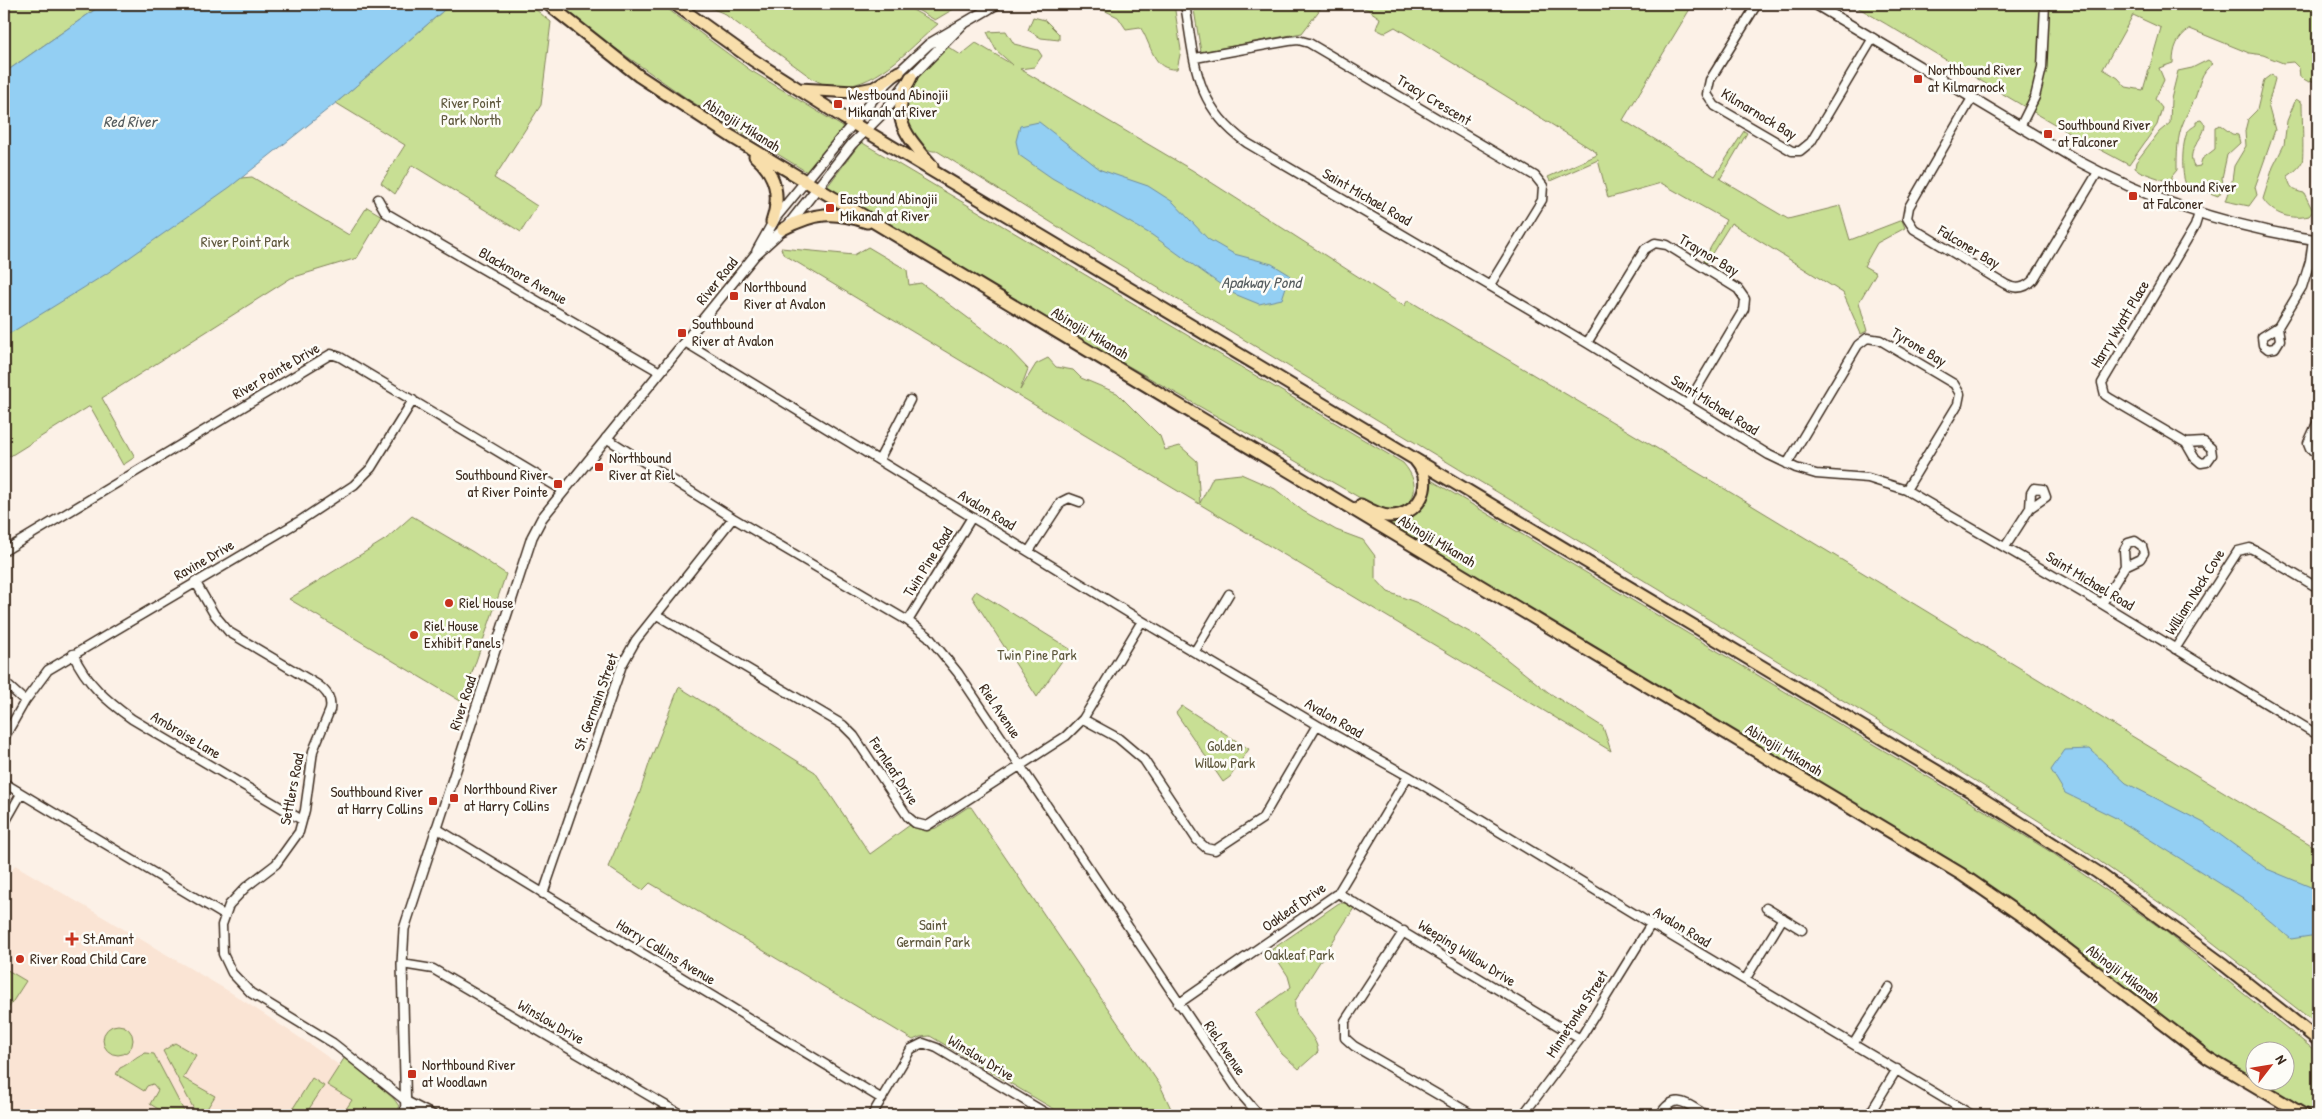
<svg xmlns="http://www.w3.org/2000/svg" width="2322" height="1119" viewBox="0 0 2322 1119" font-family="'Patrick Hand',sans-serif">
	<rect width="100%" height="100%" fill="#fcf1e7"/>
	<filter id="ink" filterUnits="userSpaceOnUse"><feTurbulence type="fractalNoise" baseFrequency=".02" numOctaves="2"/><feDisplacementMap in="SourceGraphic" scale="10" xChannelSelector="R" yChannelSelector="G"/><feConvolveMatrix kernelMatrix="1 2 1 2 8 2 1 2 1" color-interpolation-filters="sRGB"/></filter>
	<g filter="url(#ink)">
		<path fill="#fae4d4" d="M15,865L230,992L308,1043L388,1100L389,1115H4V885Z"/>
		<path fill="#c8df94" stroke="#828459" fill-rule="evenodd" d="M4,4H103L4,73Z
			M451,4H529L551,22L541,105L494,178L537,206L521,232L412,165L395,194L381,183L405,145L336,103Z
			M560,4H661L750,70L843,127L807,172L689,100L585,27Z
			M701,4H902L938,24C908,49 874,92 830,86C825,86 818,81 813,79L723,13Z
			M907,4H962L935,20Z
			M1091,4H1174L1181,50L1177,69C1152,71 1152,44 1140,27L1126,29L1118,17Z
			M1193,4H1324L1302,33L1201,52Z
			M1349,4H1693L1623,120L1715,176L1744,131L1747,133L1720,179L1788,219L1840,206L1850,240L1902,220L1905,228L1877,243L1864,266L1876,273L1859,302L1867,331L1861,334L1843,293L1731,223L1706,263L1703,261L1726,220L1661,183L1608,198L1598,160L1550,181L1548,177L1597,155L1596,152L1395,27L1384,33L1376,29L1380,18L1367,9Z
			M1852,4H2289L2318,9V80L2309,82L2300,77L2299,68L2293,62L2283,63L2263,55L2249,53L2190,29C2177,37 2173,49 2173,63L2159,68L2164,80L2155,99L2162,108L2157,125L2129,165C2035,116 1945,58 1852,4ZM2133,15L2161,28L2143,90L2126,87L2118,78L2103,69Z
			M1033,17L1045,20L1059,34V40L1041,38L1028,30Z
			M1006,31L1014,44L1038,50L1042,56L1034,67L1020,69L1192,170L1404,306L1408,300L1715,483L2318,849V1025L2180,917L2066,838L1947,763L1092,248L937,151C930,152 926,148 921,144C890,118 908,85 931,62C936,56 941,49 948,47L961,55L976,43L1013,65L996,50L987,32Z
			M2208,60L2213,64C2200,72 2200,85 2195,98C2192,106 2186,114 2183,123C2177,137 2177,154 2177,170L2172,176V180L2169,182L2141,172L2135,168L2136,162L2159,132L2170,123L2171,99L2178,71L2192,68Z
			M2272,74L2275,79L2268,105L2275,130L2255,187L2257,195L2249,206L2225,201L2232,181L2234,166L2246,146L2245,131L2248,119L2257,110L2264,80Z
			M2296,99L2302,103C2302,112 2304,158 2302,162C2299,168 2294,172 2288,176C2289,187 2293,191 2304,193L2313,211L2309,216C2291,220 2273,215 2263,199L2273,167L2284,145L2287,121Z
			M2201,120L2205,125C2204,140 2185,149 2194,167L2200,166L2202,159L2215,149V127L2220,125L2232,134L2238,135L2240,143L2227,155L2222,178L2224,188L2218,196L2186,184C2181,175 2182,143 2187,133C2188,130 2193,127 2196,125V121Z
			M861,142L1403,463C1424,487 1415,510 1383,511L1046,319L827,187Z
			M252,177L349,235L367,207L382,216L357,258L291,278L102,398L135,457L123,465L90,406L4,460V334L241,178Z
			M868,247L907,270L909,285L921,283L1007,347L1028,369L1020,390L1036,364L1048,358L1056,367L1073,370L1081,378L1117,393L1160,436L1165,450L1180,446L1197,461L1200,503L1213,477L1241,474L1275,489L1303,511L1336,530L1363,540L1375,556V578L1388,592L1418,603L1480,638L1548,692L1603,727L1611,751L783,254L781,248L854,255Z
			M1431,480L1985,811L2054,854L2165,931L2318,1053V1115H2313L2257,1082H2284V1052H2254V1080L2211,1054L1899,831L1389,525L1391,522C1415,520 1430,504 1431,480Z
			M412,516L473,552L506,574L462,702L289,599L386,539Z
			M976,591L1070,649L1037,697L972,597Z
			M679,687L815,772L870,854L910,825L924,831L936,828L968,807H971L1160,1085L1173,1113L1172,1115H1064L930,1036L920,1037L913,1040L650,883L643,890L608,867L639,795L650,761Z
			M1182,706L1249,749L1230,777L1223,782L1176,713Z
			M1339,903H1345L1354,908L1295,1001C1292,1023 1317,1032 1318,1052L1299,1069L1282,1054L1255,1013L1291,987L1288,976L1271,950Z
			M4,968L26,981L6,1012L4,1011Z
			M103 1040a15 15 0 1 1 30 0a15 15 0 1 1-30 0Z
			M175,1043L196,1055L183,1078L215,1096L203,1115H197L163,1051Z
			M145,1053L154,1054L186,1115H168L150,1104L158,1090L153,1084L147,1086L144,1091L116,1074L120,1068C130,1064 135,1056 145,1053Z
			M345,1057L394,1099L399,1106V1115H342L352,1100L327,1085Z
			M312,1078L324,1086L305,1115L290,1113Z"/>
		<path fill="#93cff3" stroke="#708d9e" d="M103,4H451L342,98L230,187L106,274L4,337V73Z
			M1039,122L1101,170L1148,186L1173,202L1208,239L1234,254L1272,264L1290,275L1282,299L1259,304L1232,293L1152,235L1052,178L1019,155L1016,141L1020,126Z
			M2090,749L2126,783L2204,823L2267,869L2318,890L2317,935L2291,939L2243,898L2114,817L2065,793L2051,770L2065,750Z"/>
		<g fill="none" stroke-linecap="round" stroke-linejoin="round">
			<g stroke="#3b2a1e" stroke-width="11">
				<path id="minor" d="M1185,4C1195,63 1194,105 1247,143L1587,343L1769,455L1796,468L1816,474L1868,478L1906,490L2102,604L2318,735
					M1757,4L1710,80L1707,94L1715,106L1792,151H1800L1811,142L1873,38
					M1195,58L1289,41L1298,40L1309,43L1535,176L1543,186L1542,200L1490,285
					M1972,98L1909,207L1907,218L1914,229L2005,284C2016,290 2025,289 2034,279L2098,172
					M2020,127L2035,97L2042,68L2045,4
					M378,199L386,213L660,372
					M2278,327L2280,340L2275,348L2268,349L2263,345L2262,337L2278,327L2302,287L2310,261L2313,239
					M685,342L1142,621L1317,725L1408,776L1651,924L1972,1115
					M1587,343L1645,249L1655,243L1667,245L1738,289L1745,299L1744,309L1688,403
					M2318,421L2308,443L2310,448L2318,455
					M606,438L733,518L908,621L928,636L958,673L1239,1092L1259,1115
					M2186,443L2204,442L2211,448L2212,455L2207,462L2201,463L2194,457L2186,443L2111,399L2105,395L2102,383L2195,226L2199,213
					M879,460L910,400
					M1787,464L1858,345L1867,338L1880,340L1954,384L1960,394L1958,404L1906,490
					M2005,547L2030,508L2046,497L2043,489L2034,488L2031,493L2030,508
					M4,551L331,354L340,357L564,491
					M1029,551L1061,502L1069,498L1080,502
					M195,581L214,614L229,632L318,685C327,692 332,698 330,710L313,751L305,810L299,832L276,864L246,887L229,905L222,925L223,954L232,973L251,993L333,1043L406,1101L433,1115
					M2102,604L2125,566L2140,559L2144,553L2142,546L2135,541L2128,543L2124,550L2125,566
					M657,615L843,725L854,736L908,817L915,823L927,826L1066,736L1083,719L1142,621
					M908,621L972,517
					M2175,649L2238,551L2250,548L2256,551L2318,588
					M1195,651L1229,594
					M73,654C86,683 107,701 132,719L302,820
					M4,682L25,701
					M1083,719L1118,738L1144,760L1197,840L1206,848L1215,850L1262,819L1317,725
					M4,738L25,701L48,670L298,522L354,485L371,468L413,400
					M4,783L224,915
					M4,824L21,794
					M436,828L882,1099
					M1338,893L1580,1039
					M543,894L622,665L636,640L733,518
					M1766,908L1802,930
					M1404,931L1345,1021V1038L1354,1046L1473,1115
					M402,964L433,969L682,1115
					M1745,980L1783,918
					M1178,1004L1338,893L1408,776
					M1854,1043L1889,987
					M872,1115L911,1049L923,1043L937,1048L1049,1115
					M1523,1115L1580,1039L1651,924
					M1660,1115C1674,1091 1687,1104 1706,1115
					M1869,1115L1897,1069"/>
			</g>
			<g stroke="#3b2a1e" stroke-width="12">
				<path id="tertiary" d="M1815,4L2080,162C2154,202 2235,228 2318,240
					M757,251L776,217L884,86L929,44L997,4
					M406,1115L402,964L404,929L532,537L542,518L755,255L789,224L852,144L883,113L911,77L961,26"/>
			</g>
			<g stroke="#3b2a1e" stroke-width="15">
				<path id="primary" d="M548,4L639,76L732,137L1961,874L2035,925L2208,1058L2304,1115
					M675,4L753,60L844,118L1970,791L2097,872L2224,965L2318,1040
					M911,77C888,119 905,133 932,166
					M799,89L854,92L874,88L899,72
					M755,156C776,174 781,195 772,222
					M783,229C815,212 833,211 867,222
					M1361,505C1370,510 1380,516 1390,516C1419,516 1436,484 1416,461"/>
			</g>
			<use href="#minor" stroke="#fdfcf7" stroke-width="8"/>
			<use href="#tertiary" stroke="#fdfcf7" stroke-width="9"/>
			<use href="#primary" stroke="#f8deab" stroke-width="11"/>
		</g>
	</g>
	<g fill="#c8321e" stroke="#fdfcf7" stroke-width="2">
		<rect x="1913" y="74" width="10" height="10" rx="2.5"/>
		<rect x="833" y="99" width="10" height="10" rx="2.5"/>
		<rect x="2043" y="129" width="10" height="10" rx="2.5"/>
		<rect x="2128" y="191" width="10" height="10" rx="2.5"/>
		<rect x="825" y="203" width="10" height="10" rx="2.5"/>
		<rect x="729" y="291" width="10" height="10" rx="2.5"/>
		<rect x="677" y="328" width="10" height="10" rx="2.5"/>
		<rect x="594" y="462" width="10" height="10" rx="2.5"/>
		<rect x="553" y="479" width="10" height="10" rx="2.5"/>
		<circle cx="449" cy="603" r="5"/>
		<circle cx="414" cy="635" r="5"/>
		<rect x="449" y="793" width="10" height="10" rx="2.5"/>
		<rect x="428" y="796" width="10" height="10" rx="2.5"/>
		<path d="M69.5 931.5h5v5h5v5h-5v5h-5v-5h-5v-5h5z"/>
		<circle cx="20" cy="959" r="5"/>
		<rect x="407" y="1069" width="10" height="10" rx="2.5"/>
	</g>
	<g text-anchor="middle" stroke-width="5" stroke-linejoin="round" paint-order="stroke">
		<g font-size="15" fill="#3b2a1e" stroke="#fdfcf7" text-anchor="start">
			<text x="1928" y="75">Northbound River<tspan x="1928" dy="17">at Kilmarnock</tspan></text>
			<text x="848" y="100">Westbound Abinojii<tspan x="848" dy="17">Mikanah at River</tspan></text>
			<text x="2058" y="130">Southbound River<tspan x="2058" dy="17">at Falconer</tspan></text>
			<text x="2143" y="192">Northbound River<tspan x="2143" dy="17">at Falconer</tspan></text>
			<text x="840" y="204">Eastbound Abinojii<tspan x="840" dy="17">Mikanah at River</tspan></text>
			<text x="744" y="292">Northbound<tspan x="744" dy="17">River at Avalon</tspan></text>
			<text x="692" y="329">Southbound<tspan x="692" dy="17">River at Avalon</tspan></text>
			<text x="609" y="463">Northbound<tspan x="609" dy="17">River at Riel</tspan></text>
			<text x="548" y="480" text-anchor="end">Southbound River<tspan x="548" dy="17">at River Pointe</tspan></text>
			<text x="459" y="608">Riel House</text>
			<text x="424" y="631">Riel House<tspan x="424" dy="17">Exhibit Panels</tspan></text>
			<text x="464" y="794">Northbound River<tspan x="464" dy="17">at Harry Collins</tspan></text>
			<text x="423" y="797" text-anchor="end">Southbound River<tspan x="423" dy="17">at Harry Collins</tspan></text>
			<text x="83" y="944">St.Amant</text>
			<text x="30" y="964">River Road Child Care</text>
			<text x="422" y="1070">Northbound River<tspan x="422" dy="17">at Woodlawn</tspan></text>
		</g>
		<g font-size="15" fill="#3b2a1e" stroke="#fdfcf7">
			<text transform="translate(1434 100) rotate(31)" y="5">Tracy Crescent</text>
			<text transform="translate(1759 114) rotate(31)" y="5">Kilmarnock Bay</text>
			<text transform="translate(742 125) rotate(32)" y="5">Abinojii Mikanah</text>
			<text transform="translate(1367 197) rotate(30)" y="5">Saint Michael Road</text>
			<text transform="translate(1969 247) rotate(31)" y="5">Falconer Bay</text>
			<text transform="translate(1709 255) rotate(31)" y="5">Traynor Bay</text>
			<text transform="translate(523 276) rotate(30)" y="5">Blackmore Avenue</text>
			<text transform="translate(717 281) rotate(-51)" y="5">River Road</text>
			<text transform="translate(2120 324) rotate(-59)" y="5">Harry Wyatt Place</text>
			<text transform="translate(1090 333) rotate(31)" y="5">Abinojii Mikanah</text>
			<text transform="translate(1919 347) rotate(31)" y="5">Tyrone Bay</text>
			<text transform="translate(276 371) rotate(-30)" y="5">River Pointe Drive</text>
			<text transform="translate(1715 405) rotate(32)" y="5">Saint Michael Road</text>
			<text transform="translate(987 510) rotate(31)" y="5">Avalon Road</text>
			<text transform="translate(1437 541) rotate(31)" y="5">Abinojii Mikanah</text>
			<text transform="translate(204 560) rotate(-30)" y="5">Ravine Drive</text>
			<text transform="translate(928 562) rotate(-58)" y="5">Twin Pine Road</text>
			<text transform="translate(2090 581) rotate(31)" y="5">Saint Michael Road</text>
			<text transform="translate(2195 592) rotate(-58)" y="5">William Nock Cove</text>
			<text transform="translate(596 702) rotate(-70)" y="5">St. Germain Street</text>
			<text transform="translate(463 703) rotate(-72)" y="5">River Road</text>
			<text transform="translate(1000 711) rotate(56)" y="5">Riel Avenue</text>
			<text transform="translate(1334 718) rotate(30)" y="5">Avalon Road</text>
			<text transform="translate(186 735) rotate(31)" y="5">Ambroise Lane</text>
			<text transform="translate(1784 750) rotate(31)" y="5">Abinojii Mikanah</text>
			<text transform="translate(894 771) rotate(57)" y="5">Fernleaf Drive</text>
			<text transform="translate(292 789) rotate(-79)" y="5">Settlers Road</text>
			<text transform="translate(1294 907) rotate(-35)" y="5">Oakleaf Drive</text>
			<text transform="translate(1682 927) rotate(31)" y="5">Avalon Road</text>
			<text transform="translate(666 952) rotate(31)" y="5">Harry Collins Avenue</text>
			<text transform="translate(1467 953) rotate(32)" y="5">Weeping Willow Drive</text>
			<text transform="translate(2123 974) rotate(37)" y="5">Abinojii Mikanah</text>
			<text transform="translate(1577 1014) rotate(-57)" y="5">Minnetonka Street</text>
			<text transform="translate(551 1022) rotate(30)" y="5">Winslow Drive</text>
			<text transform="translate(1225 1048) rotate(56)" y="5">Riel Avenue</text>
			<text transform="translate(981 1058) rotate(31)" y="5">Winslow Drive</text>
		</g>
		<g font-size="15" fill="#5e573c" stroke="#fdfcf7">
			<text x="471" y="108">River Point<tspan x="471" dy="17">Park North</tspan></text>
			<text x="245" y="247">River Point Park</text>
			<text x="1037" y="660">Twin Pine Park</text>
			<text x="1225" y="751">Golden<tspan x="1225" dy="17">Willow Park</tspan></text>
			<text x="933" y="930">Saint<tspan x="933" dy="17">Germain Park</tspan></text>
			<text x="1299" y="960">Oakleaf Park</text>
		</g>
		<g font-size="16" font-style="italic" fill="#555c5e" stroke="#fdfcf7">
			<text x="130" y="127">Red River</text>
			<text x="1261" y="288">Apakway Pond</text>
		</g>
	</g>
	<rect width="2322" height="1119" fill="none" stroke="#fdfcf7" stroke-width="20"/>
	<rect x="10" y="10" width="2302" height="1099" fill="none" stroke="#3b2a1e" stroke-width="2" filter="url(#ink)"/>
	<g transform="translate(2270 1066) rotate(59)"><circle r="24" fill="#fdfcf7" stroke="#afa8a0"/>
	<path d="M0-4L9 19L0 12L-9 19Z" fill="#c8321e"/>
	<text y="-8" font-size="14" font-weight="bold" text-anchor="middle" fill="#3b2a1e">N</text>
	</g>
</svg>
